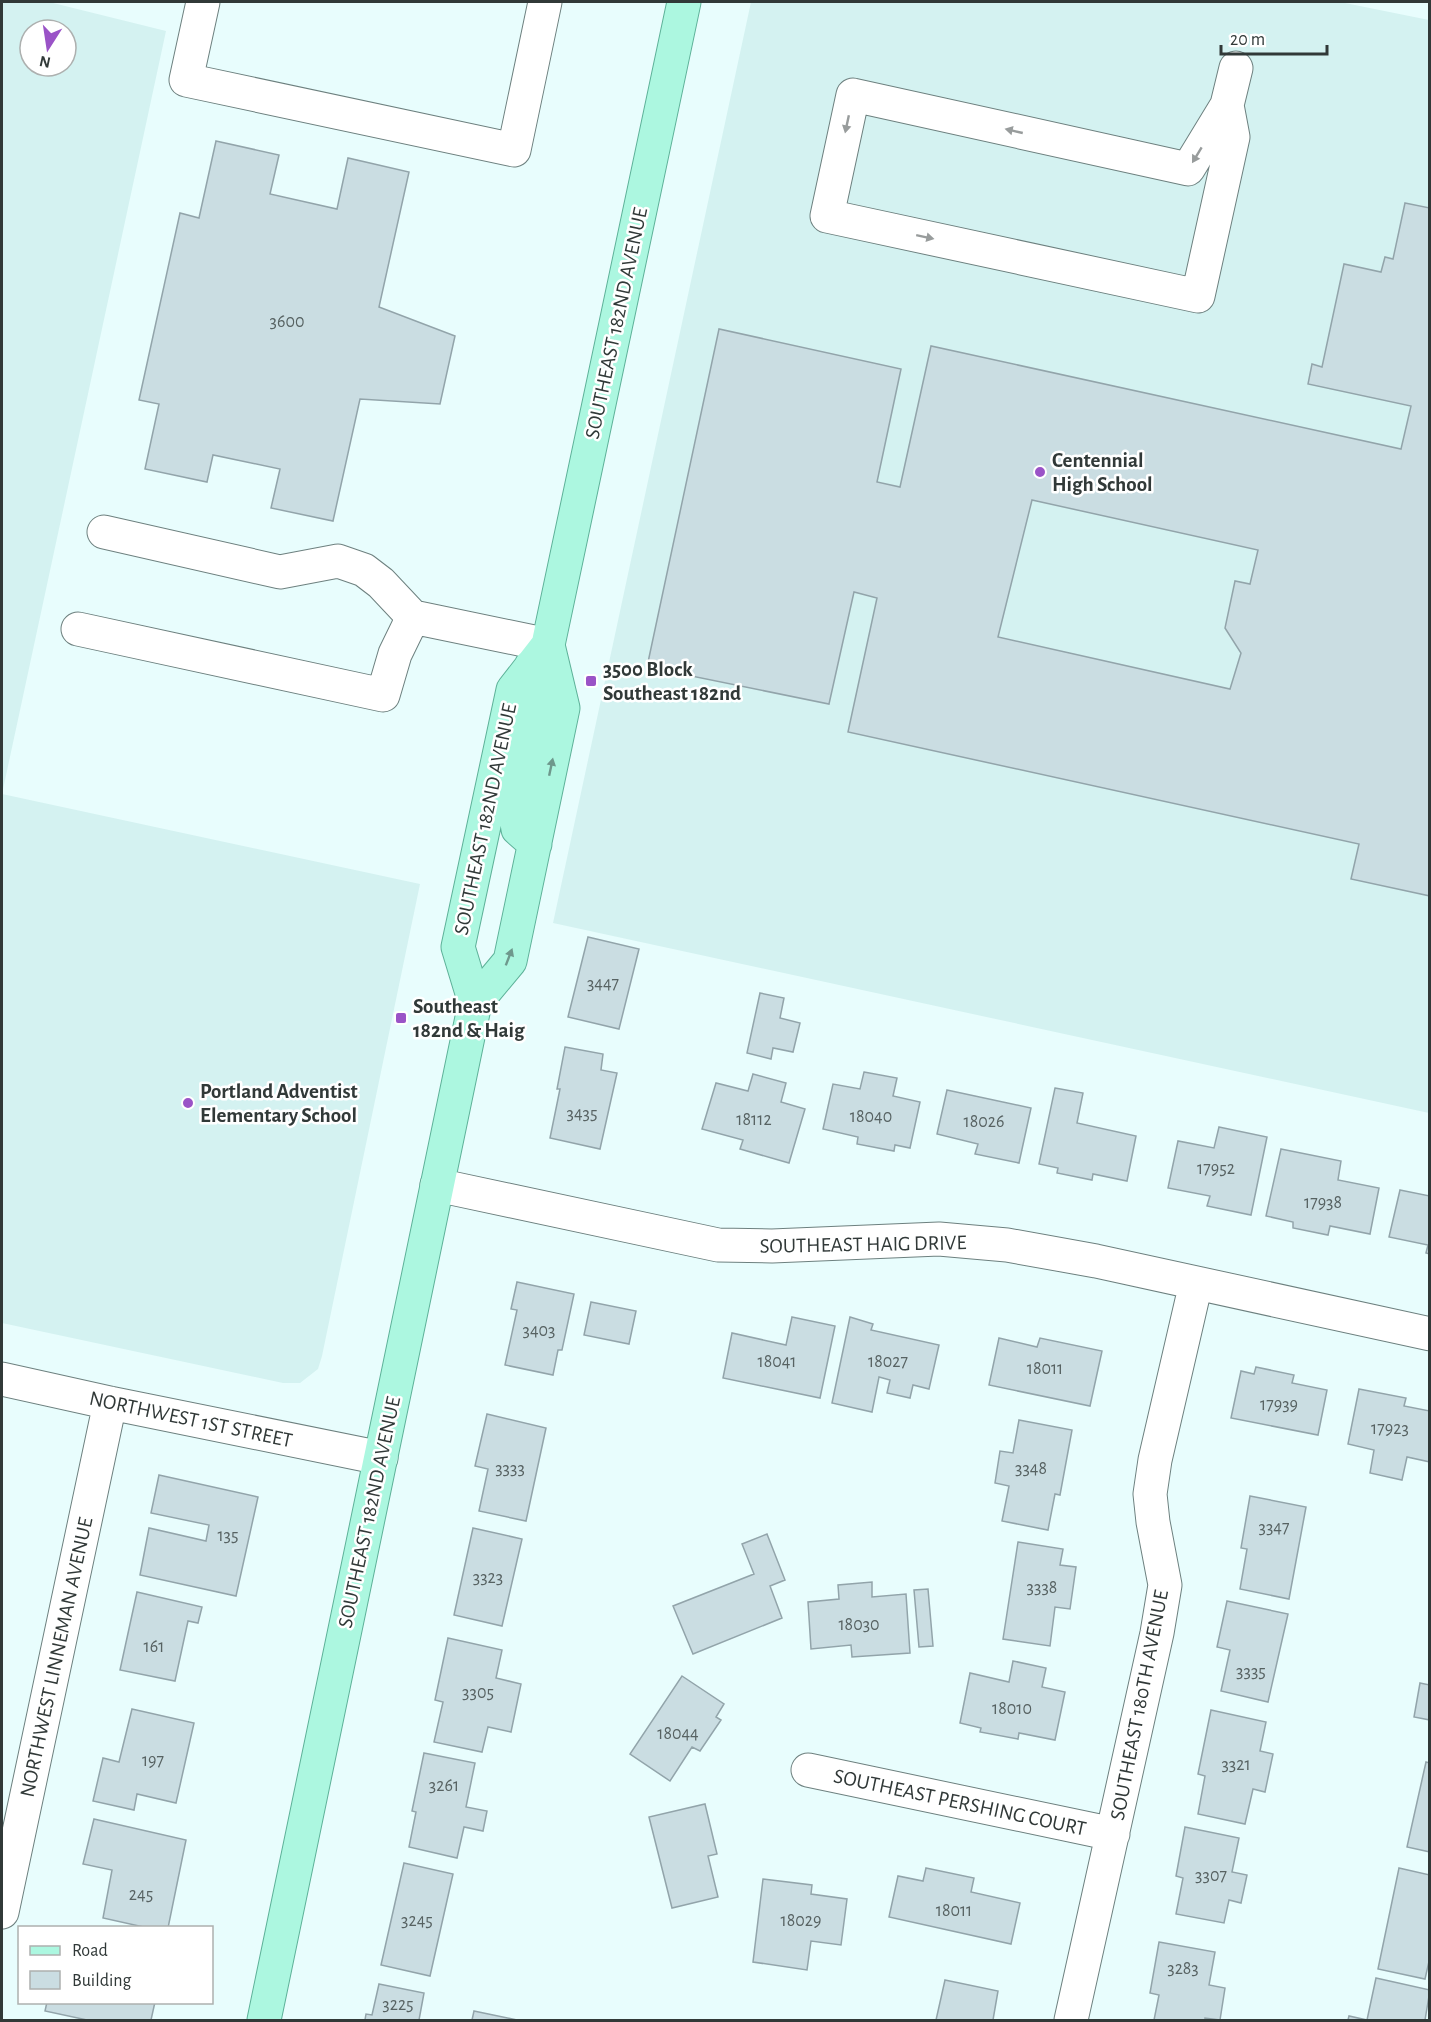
<svg xmlns="http://www.w3.org/2000/svg" width="1431" height="2022" viewBox="0 0 1431 2022" font-family="'Alegreya Sans',sans-serif">
	<rect width="100%" height="100%" fill="#e8fdfd"/>
	<path fill="#d4f2f1" fill-rule="evenodd" d="M2,2H49L166,31L2,794ZM30,30H66V66H30Z
		M751,2H1340L1429,20V1113L553,923Z
		M2,794L420,884L322,1356L318,1369L300,1383H283L2,1323Z"/>
	<path fill="#cadde2" stroke="#92a4aa" stroke-width="1.5" fill-rule="evenodd" d="M216,141L279,155L270,194L337,209L348,158L409,172L379,307L455,336L440,404L360,399L333,521L271,508L280,469L213,455L207,482L145,469L159,404L139,400L180,213L199,218Z
		M1405,203L1430,208V896L1351,879L1359,844L848,732L877,598L854,592L829,704L647,667L719,329L901,369L877,482L900,487L931,346L1401,449L1411,406L1308,384L1312,364L1322,367L1344,264L1381,272L1385,257L1393,259ZM1032,500L1258,550L1250,584L1235,581L1225,628L1241,653L1230,689L998,637Z
		M588,937L639,949L619,1029L568,1017Z
		M760,993L784,998L780,1018L800,1023L793,1052L773,1048L771,1059L747,1053Z
		M565,1047L603,1054L601,1070L617,1073L600,1149L550,1138L560,1089H557Z
		M864,1072L897,1078L893,1096L920,1102L910,1148L895,1145L894,1151L857,1144L858,1137L823,1129L833,1084L860,1089Z
		M753,1074L786,1083L781,1102L805,1109L789,1163L740,1149L743,1140L702,1129L716,1083L748,1091Z
		M1055,1088L1083,1093L1077,1123L1136,1136L1127,1181L1093,1174L1092,1180L1057,1173L1058,1168L1039,1164Z
		M947,1090L1031,1108L1019,1163L975,1154L978,1144L937,1134Z
		M1219,1127L1267,1137L1251,1215L1207,1206L1210,1196L1168,1188L1178,1141L1214,1148Z
		M1281,1149L1341,1161L1338,1180L1379,1188L1370,1234L1330,1226L1328,1235L1293,1228V1222L1266,1216Z
		M1400,1190L1430,1196V1254L1426,1253L1428,1245L1389,1237Z
		M517,1282L574,1294L562,1350H558L553,1375L505,1365L517,1310L511,1309Z
		M591,1302L636,1311L629,1344L584,1335Z
		M792,1317L835,1326L820,1398L723,1378L732,1333L786,1345Z
		M850,1317L873,1324L871,1330L939,1345L929,1389L913,1385L910,1398L887,1393L890,1380L879,1377L872,1412L832,1403Z
		M999,1338L1037,1347L1040,1338L1102,1351L1090,1406L989,1385Z
		M1256,1367L1294,1375L1292,1383L1327,1390L1318,1435L1231,1418L1241,1371L1254,1374Z
		M1359,1389L1406,1398L1404,1406L1430,1411V1462L1407,1457L1402,1480L1370,1473L1374,1450L1348,1444Z
		M487,1414L546,1428L526,1521L479,1511L488,1469L475,1466Z
		M1019,1420L1072,1430L1060,1495L1055,1494L1048,1530L1002,1521L1009,1486L995,1483L1000,1451L1013,1453Z
		M159,1475L258,1497L236,1596L140,1575L149,1528L206,1541L209,1525L151,1513Z
		M1250,1496L1306,1507L1289,1599L1240,1589L1247,1549L1241,1548Z
		M473,1528L522,1539L502,1626L454,1615Z
		M767,1534L785,1580L770,1586L782,1618L693,1654L673,1606L754,1574L742,1544Z
		M1018,1542L1063,1549L1060,1565L1076,1567L1070,1609L1055,1607L1050,1646L1003,1639Z
		M872,1582V1597L906,1594L910,1653L852,1657L851,1645L811,1649L808,1602L839,1599L838,1585Z
		M928,1589L933,1646L919,1647L914,1590Z
		M137,1592L202,1607L198,1623L188,1621L175,1681L120,1670Z
		M1227,1601L1288,1614L1268,1702L1221,1691L1230,1650L1217,1647Z
		M448,1638L502,1650L496,1678L521,1684L511,1732L488,1727L482,1752L434,1742L443,1702L435,1700Z
		M1013,1661L1046,1668L1042,1687L1065,1692L1055,1740L1019,1733L1018,1739L980,1732L981,1728L960,1723L970,1673L1009,1682Z
		M682,1676L724,1704L716,1717L721,1720L700,1751L692,1747L670,1781L630,1754Z
		M1420,1683L1430,1685V1720L1414,1717Z
		M132,1709L194,1723L176,1803L137,1794L134,1810L93,1801L103,1758L119,1762Z
		M1211,1710L1266,1722L1260,1751L1273,1754L1265,1792L1253,1789L1245,1824L1198,1814L1205,1776L1198,1774Z
		M424,1753L475,1763L466,1807L487,1811L483,1831L464,1827L457,1858L409,1847L416,1812L412,1811Z
		M1426,1762L1430,1763V1852L1407,1847Z
		M705,1804L717,1854L708,1856L718,1897L672,1908L649,1817Z
		M94,1819L186,1840L168,1928H148L103,1918L112,1870L83,1864Z
		M1185,1827L1239,1838L1232,1872L1247,1875L1241,1903L1229,1900L1224,1923L1176,1914L1183,1878L1176,1876Z
		M404,1863L453,1874L430,1976L381,1965Z
		M926,1868L974,1878L971,1892L1020,1903L1011,1944L889,1917L898,1876L923,1881Z
		M1399,1868L1430,1875V1957L1425,1979L1378,1969Z
		M763,1879L812,1885L811,1894L847,1899L841,1945L811,1941L807,1970L753,1962Z
		M1159,1942L1215,1952L1209,1985L1225,1988L1220,2020L1205,2018V2020H1154L1159,1995L1150,1993Z
		M1376,1978L1430,1990L1425,2020H1348L1349,2016L1367,2020Z
		M945,1980L998,1991L993,2020H936Z
		M379,1984L424,1993L419,2020H365L366,2014L372,2015Z
		M47,2002H155L151,2020H87L45,2011Z
		M474,2011L517,2020H472Z"/>
	<g fill="none" stroke-linecap="round" stroke-linejoin="round">
		<g stroke="#6d807f" stroke-width="35">
			<path id="minor" d="M203,2L186,80L514,150L545,2
				M1227,105L1233,137L1198,296L827,216L853,95L1188,169L1227,105L1236,68
				M104,532L280,572L338,561L364,570L381,583L413,617L548,645
				M78,629L383,695L395,654L413,617
				M437,1185L718,1245L772,1246L939,1239L1007,1245L1096,1261L1430,1334
				M2,1379L110,1403L381,1458
				M808,1770L1113,1834
				M2,1912L110,1403
				M1071,2020L1157,1633L1165,1585L1153,1522L1150,1494L1155,1460L1196,1283"/>
		</g>
		<g stroke="#5db198" stroke-width="35">
			<path id="major" d="M531,666L540,687L515,811L518,829L535,844
				M475,1003L458,947L513,690L548,645
				M264,2020L475,1003L510,961L563,708L548,645L684,2"/>
		</g>
		<use href="#minor" stroke="#fff" stroke-width="33"/>
		<use href="#major" stroke="#acf7e0" stroke-width="33"/>
	</g>
	<defs><path id="oneway-solid" d="M-6-.8H1V-3.2L6.5 0L1 3.2V.8H-6Z" transform="scale(1.5)"/></defs>
	<g fill="#989c9c">
		<use href="#oneway-solid" transform="translate(847 124) rotate(102)"/>
		<use href="#oneway-solid" transform="translate(1014 131) rotate(-167)"/>
		<use href="#oneway-solid" transform="translate(1197 155) rotate(121)"/>
		<use href="#oneway-solid" transform="translate(925 237) rotate(12)"/>
	</g>
	<g fill="#6e988c">
		<use href="#oneway-solid" transform="translate(551 767) rotate(-78)"/>
		<use href="#oneway-solid" transform="translate(509 957) rotate(-69)"/>
	</g>
	<g fill="#9a53c7" stroke="#fff" stroke-width="2">
		<circle cx="1040" cy="472" r="6"/>
		<rect x="585" y="675" width="12" height="12" rx="3"/>
		<rect x="395" y="1012" width="12" height="12" rx="3"/>
		<circle cx="188" cy="1103" r="6"/>
	</g>
	<g text-anchor="middle" stroke-width="5" stroke-linejoin="round" paint-order="stroke">
		<g font-size="18" fill="#576262">
			<text x="287" y="327">3600</text>
			<text x="603" y="989">3447</text>
			<text x="582" y="1119">3435</text>
			<text x="871" y="1122">18040</text>
			<text x="754" y="1125">18112</text>
			<text x="984" y="1127">18026</text>
			<text x="1216" y="1174">17952</text>
			<text x="1323" y="1208">17938</text>
			<text x="539" y="1336">3403</text>
			<text x="777" y="1367">18041</text>
			<text x="888" y="1367">18027</text>
			<text x="1045" y="1374">18011</text>
			<text x="1279" y="1410">17939</text>
			<text x="1390" y="1434">17923</text>
			<text x="510" y="1474">3333</text>
			<text x="1031" y="1474">3348</text>
			<text x="1274" y="1533">3347</text>
			<text x="228" y="1541">135</text>
			<text x="488" y="1583">3323</text>
			<text x="1042" y="1593">3338</text>
			<text x="859" y="1630">18030</text>
			<text x="154" y="1652">161</text>
			<text x="1251" y="1677">3335</text>
			<text x="478" y="1698">3305</text>
			<text x="1012" y="1714">18010</text>
			<text x="678" y="1739">18044</text>
			<text x="153" y="1766">197</text>
			<text x="1236" y="1770">3321</text>
			<text x="444" y="1791">3261</text>
			<text x="1211" y="1881">3307</text>
			<text x="141" y="1900">245</text>
			<text x="954" y="1916">18011</text>
			<text x="417" y="1926">3245</text>
			<text x="801" y="1926">18029</text>
			<text x="1183" y="1974">3283</text>
			<text x="398" y="2010">3225</text>
		</g>
		<g font-size="21" fill="#313938" stroke="#fff">
			<text transform="translate(616 323) rotate(-78)" y="7">SOUTHEAST 182ND AVENUE</text>
			<text transform="translate(485 819) rotate(-78)" y="7">SOUTHEAST 182ND AVENUE</text>
			<text transform="translate(863 1244) rotate(-1)" y="7">SOUTHEAST HAIG DRIVE</text>
			<text transform="translate(191 1419) rotate(12)" y="7">NORTHWEST 1ST STREET</text>
			<text transform="translate(369 1512) rotate(-78)" y="7">SOUTHEAST 182ND AVENUE</text>
			<text transform="translate(56 1657) rotate(-78)" y="7">NORTHWEST LINNEMAN AVENUE</text>
			<text transform="translate(1139 1705) rotate(-79)" y="7">SOUTHEAST 180TH AVENUE</text>
			<text transform="translate(960 1802) rotate(12)" y="7">SOUTHEAST PERSHING COURT</text>
		</g>
		<g font-size="21" font-weight="bold" fill="#313938" stroke="#fff" text-anchor="start">
			<text x="1052" y="467">Centennial<tspan x="1052" dy="24">High School</tspan></text>
			<text x="603" y="676">3500 Block<tspan x="603" dy="24">Southeast 182nd</tspan></text>
			<text x="413" y="1013">Southeast<tspan x="413" dy="24">182nd &amp; Haig</tspan></text>
			<text x="200" y="1098">Portland Adventist<tspan x="200" dy="24">Elementary School</tspan></text>
		</g>
	</g>
	<rect width="1431" height="2022" fill="none" stroke="#313938" stroke-width="6"/>
	<rect x="18" y="1926" width="195" height="78" fill="#ffffff" stroke="#adb0af" stroke-width="1.5"/>
	<rect x="30" y="1946" width="30" height="9" fill="#acf7e0" stroke="#adb0af" stroke-width="1.5"/>
	<text x="72" y="1956" font-size="18" fill="#313938">Road</text>
	<rect x="30" y="1971" width="30" height="18" fill="#cadde2" stroke="#adb0af" stroke-width="1.5"/>
	<text x="72" y="1986" font-size="18" fill="#313938">Building</text>
	<g transform="translate(48 48) rotate(192)"><circle r="28" fill="#ffffff" stroke="#adb0af" stroke-width="1.5"/>
	<path d="M0-4.5L10 22L0 15L-10 22Z" fill="#9a53c7"/>
	<text y="-9" font-size="16" font-weight="bold" text-anchor="middle" fill="#313938">N</text>
	</g>
	<path d="M1221 45v9h106v-9" fill="none" stroke="#313938" stroke-width="3"/>
	<text x="1230" y="45" font-size="18" fill="#313938" stroke="#ffffff" stroke-width="4.5" paint-order="stroke">20 m</text>
</svg>
